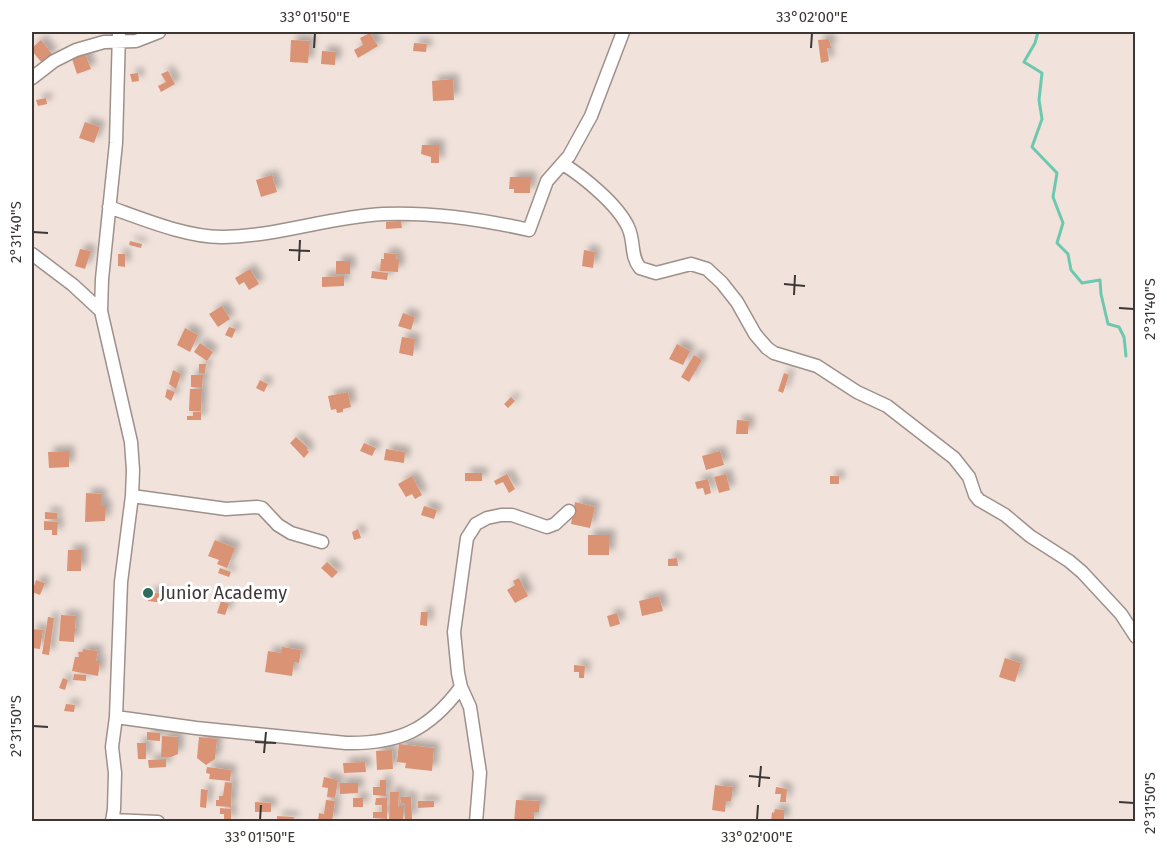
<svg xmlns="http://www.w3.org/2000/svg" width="1167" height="853" viewBox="0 0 1167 853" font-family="'Fira Sans',sans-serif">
	<defs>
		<filter id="shadow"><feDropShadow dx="5.5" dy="-5.5" stdDeviation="3" flood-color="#0004"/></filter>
	</defs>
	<rect width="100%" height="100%" fill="#f1e3dc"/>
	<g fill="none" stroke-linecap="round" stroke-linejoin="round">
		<path stroke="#6cc9af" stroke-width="3" d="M1038,32L1035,43L1024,62L1042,73L1039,100L1042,119L1032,147L1057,173L1053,197L1063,223L1057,243L1068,254L1071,270L1082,283L1100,280L1101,294L1108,324L1119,327L1124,337L1126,356"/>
	</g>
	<path fill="#db9374" filter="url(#shadow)" d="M370,33L378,46L358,58L354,50L363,45L360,38Z
		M829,39L831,48H827L829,61L821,63L818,40Z
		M41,40L52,54L42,63L32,51V48Z
		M291,40L310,41L308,63L290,62Z
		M414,43L427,44L426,52L413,51Z
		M84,51L91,69L77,74L71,56Z
		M322,51L336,52L335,65L321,64Z
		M168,71L175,84L161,92L158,86L166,82L161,74Z
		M138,73L139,81L132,82L130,74Z
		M453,79L454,100L433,101L432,81Z
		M46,98L47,104L38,106L36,100Z
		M85,122L100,127L94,143L79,138Z
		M422,145H439V163H431V157L421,154Z
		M272,175L277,192L261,197L256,180Z
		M510,177H531L530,193H514V189H509Z
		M401,221L402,228L386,229V222Z
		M130,241L142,244L141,248L129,245Z
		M80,249L91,251L85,269L75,266Z
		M584,250L595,252L593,268L582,266Z
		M384,253L397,254L396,259H399L398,272L380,271L381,259H384Z
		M118,254H125V267L118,266Z
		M336,261H350V274H336Z
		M250,269L259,284L249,290L244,282L239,285L235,278Z
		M372,271L388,273L387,280L371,278Z
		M344,276V286L322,287V277Z
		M222,306L230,319L218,327L209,314Z
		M403,313L415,317L411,330L398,326Z
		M229,327L236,329L232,338L225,335Z
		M185,328L198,335L190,352L177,345Z
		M402,337L415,339L413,356L399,353Z
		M200,343L213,352L207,361L194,352Z
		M677,344L690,351L683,365L669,359Z
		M694,355L702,360L689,382L681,377Z
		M199,364H206L205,373H199Z
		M173,370L181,374L176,389L169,384Z
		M784,373L789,375L783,393L778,391Z
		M191,375H203L202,388L191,387Z
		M260,380L268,384L264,392L256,388Z
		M167,389L175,392L171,401L165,397Z
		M190,389H202L201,411H189Z
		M348,392L351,407L343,409V412L337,413L336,409L331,410L328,396Z
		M511,397L515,401L508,408L504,404Z
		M193,412H201V420H187V416H193Z
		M737,420L749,421L748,434H736Z
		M296,437L308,448L307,450L309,452L304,458L290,443Z
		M364,443L376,448L372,456L360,451Z
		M386,449L405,452L404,463L384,460Z
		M69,451V467L49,468L48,452Z
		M720,451L724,465L706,470L702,456Z
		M465,473H482V481H465Z
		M507,474L515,489L509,493L503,482L496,485L494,481Z
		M726,474L730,490L719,493L714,477Z
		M412,476L422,495L415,499L412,494L406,497L398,484Z
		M830,476H839V484H830Z
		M708,479L711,493L705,495L703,488L697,489L695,482Z
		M86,493L101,494V505H106L105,521L85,522Z
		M575,502L595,507L590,528L571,524Z
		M424,506L437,510L434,519L421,515Z
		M45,512L57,513V519H45Z
		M44,521L58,522L57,535H52V530H44Z
		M358,529L361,538L354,540L352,532Z
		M588,535H610L609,555H588Z
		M215,540L235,548L227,568L217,564L219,560L208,556Z
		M68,550H82L81,571H67Z
		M677,558L678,566H668V559Z
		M327,562L338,572L332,578L321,568Z
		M220,568L231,572L229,577L218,573Z
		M519,578L528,596L515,603L507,590L515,585L513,581Z
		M36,580L45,583L40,595L32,592Z
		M149,592L165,594L164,603L148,601Z
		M659,596L663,611L642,616L639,601Z
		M221,601L229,604L225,615L217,613Z
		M421,612H428L427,626L420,625Z
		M617,613L620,624L610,627L607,616Z
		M61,615L76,616L74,642L59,641Z
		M48,617L54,618L49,655L42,654Z
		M32,629L43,630L40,649L32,648Z
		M282,647L301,650L299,663L294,662L292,676L265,672L268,651L281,653Z
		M83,649L98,651L96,661H100L98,676L72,671L75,657H79L78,652H83Z
		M1005,658L1021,663L1015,682L999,677Z
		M574,665L585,666L584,678H579V672H574Z
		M74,674L86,675V681L73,680Z
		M63,678L68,680L65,690L59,688Z
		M66,704L75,705L74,712L64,711Z
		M147,732L160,733V741L147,740Z
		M162,736L178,737V754L171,757H161Z
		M199,737L217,739L215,759L206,765L197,758Z
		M137,743H146V759H138Z
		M399,744L434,748L432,771L405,768L406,763L397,762Z
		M392,750L393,769L377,770L376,751Z
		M166,759V767L149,768L148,760Z
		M365,762L366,772L344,773L343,763Z
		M207,767L231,770L230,781L209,779L210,774L206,773Z
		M324,777L338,780L335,798L327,797L328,788L322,787Z
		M380,780H386V796L373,795V787H380Z
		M225,782L232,783L231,807L216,806V800H219V796H223Z
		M340,783H358V793L340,794Z
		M715,785L733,787L731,801H726L725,812L712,810Z
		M776,787L787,789L786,802H780L781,794H775Z
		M201,789L208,790L206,808L200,807Z
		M390,792H399L398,806H404L403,822H389Z
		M400,797H411L412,819H405V803H401Z
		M353,798H363V807H353Z
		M376,798H387V819L373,818V812H382V805H375Z
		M326,800L335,801L332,822L318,821L319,813L324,814Z
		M516,800L540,801L539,812H534V822H514Z
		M418,801H434V807L418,808Z
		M255,802L271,803V812H255Z
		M220,808L231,809V822L224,821V814H220Z
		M775,809L784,810V822H771L772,812L774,813Z
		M277,816L294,817L293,822H277Z"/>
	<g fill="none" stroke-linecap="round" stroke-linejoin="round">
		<g stroke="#9e908a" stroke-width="15">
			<path id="minor" d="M32,78L54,61L76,50L104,42L136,41L159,32
				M563,164C584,177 618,205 628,227C635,241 630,256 640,268L656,273L691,264L707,269L722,283L737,302L755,334L767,348L774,353L817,366L857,392L887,406L954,458L969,477L975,495L979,500L1005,515L1030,536L1069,561L1082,572L1121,614L1136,637
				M109,207C143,219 188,238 224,237C278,236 329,217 383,214C432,212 481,219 529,230L547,181L569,156L591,116L623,32
				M32,254L73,285L101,311
				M132,496L226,509L257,507L262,508L278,525L291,533L322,542
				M116,717L196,728L346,743C399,744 429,730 461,687
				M112,820L158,822
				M112,822L114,809L115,773L112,747L116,717L121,582L132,496L133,470L131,442L101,311L102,279L116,143L119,32
				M476,822L480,773L470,707L461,687L458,673L454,632L467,538L476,524L487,518L501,515H512L547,527L555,524L569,511"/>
		</g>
		<use href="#minor" stroke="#fff" stroke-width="12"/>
	</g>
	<path fill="none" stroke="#3c3634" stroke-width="2" d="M314,48L315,33M811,48L812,33M33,232L48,233M289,250L310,251M299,261L300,240M784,284L805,286M794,295L795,275M1119,308L1134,309M33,726L48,727M255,742L276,743M264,753L266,732M749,776L770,778M759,787L761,766M1119,802L1134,803M260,820L261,805M757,820L758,805"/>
	<circle fill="#2c6d5c" stroke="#fff" stroke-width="2" cx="148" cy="593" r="6"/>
	<g text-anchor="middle" stroke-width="6" stroke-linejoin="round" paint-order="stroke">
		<g font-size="18" fill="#3c3634" stroke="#fff" text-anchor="start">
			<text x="160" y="599">Junior Academy</text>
		</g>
	</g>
	<rect width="1167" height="853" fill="none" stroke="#ffffff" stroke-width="66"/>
	<rect x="33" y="33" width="1101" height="787" fill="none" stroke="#3c3634" stroke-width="2"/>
	<g font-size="15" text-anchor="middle" fill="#3c3634">
		<text x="315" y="22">33°01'50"E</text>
		<text x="812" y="22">33°02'00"E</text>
		<text transform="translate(16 232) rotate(-90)" y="5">2°31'40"S</text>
		<text transform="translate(1150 309) rotate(-90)" y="5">2°31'40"S</text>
		<text transform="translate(16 726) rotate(-90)" y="5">2°31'50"S</text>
		<text transform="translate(1150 803) rotate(-90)" y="5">2°31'50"S</text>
		<text x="260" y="842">33°01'50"E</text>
		<text x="757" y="842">33°02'00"E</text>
	</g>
</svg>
